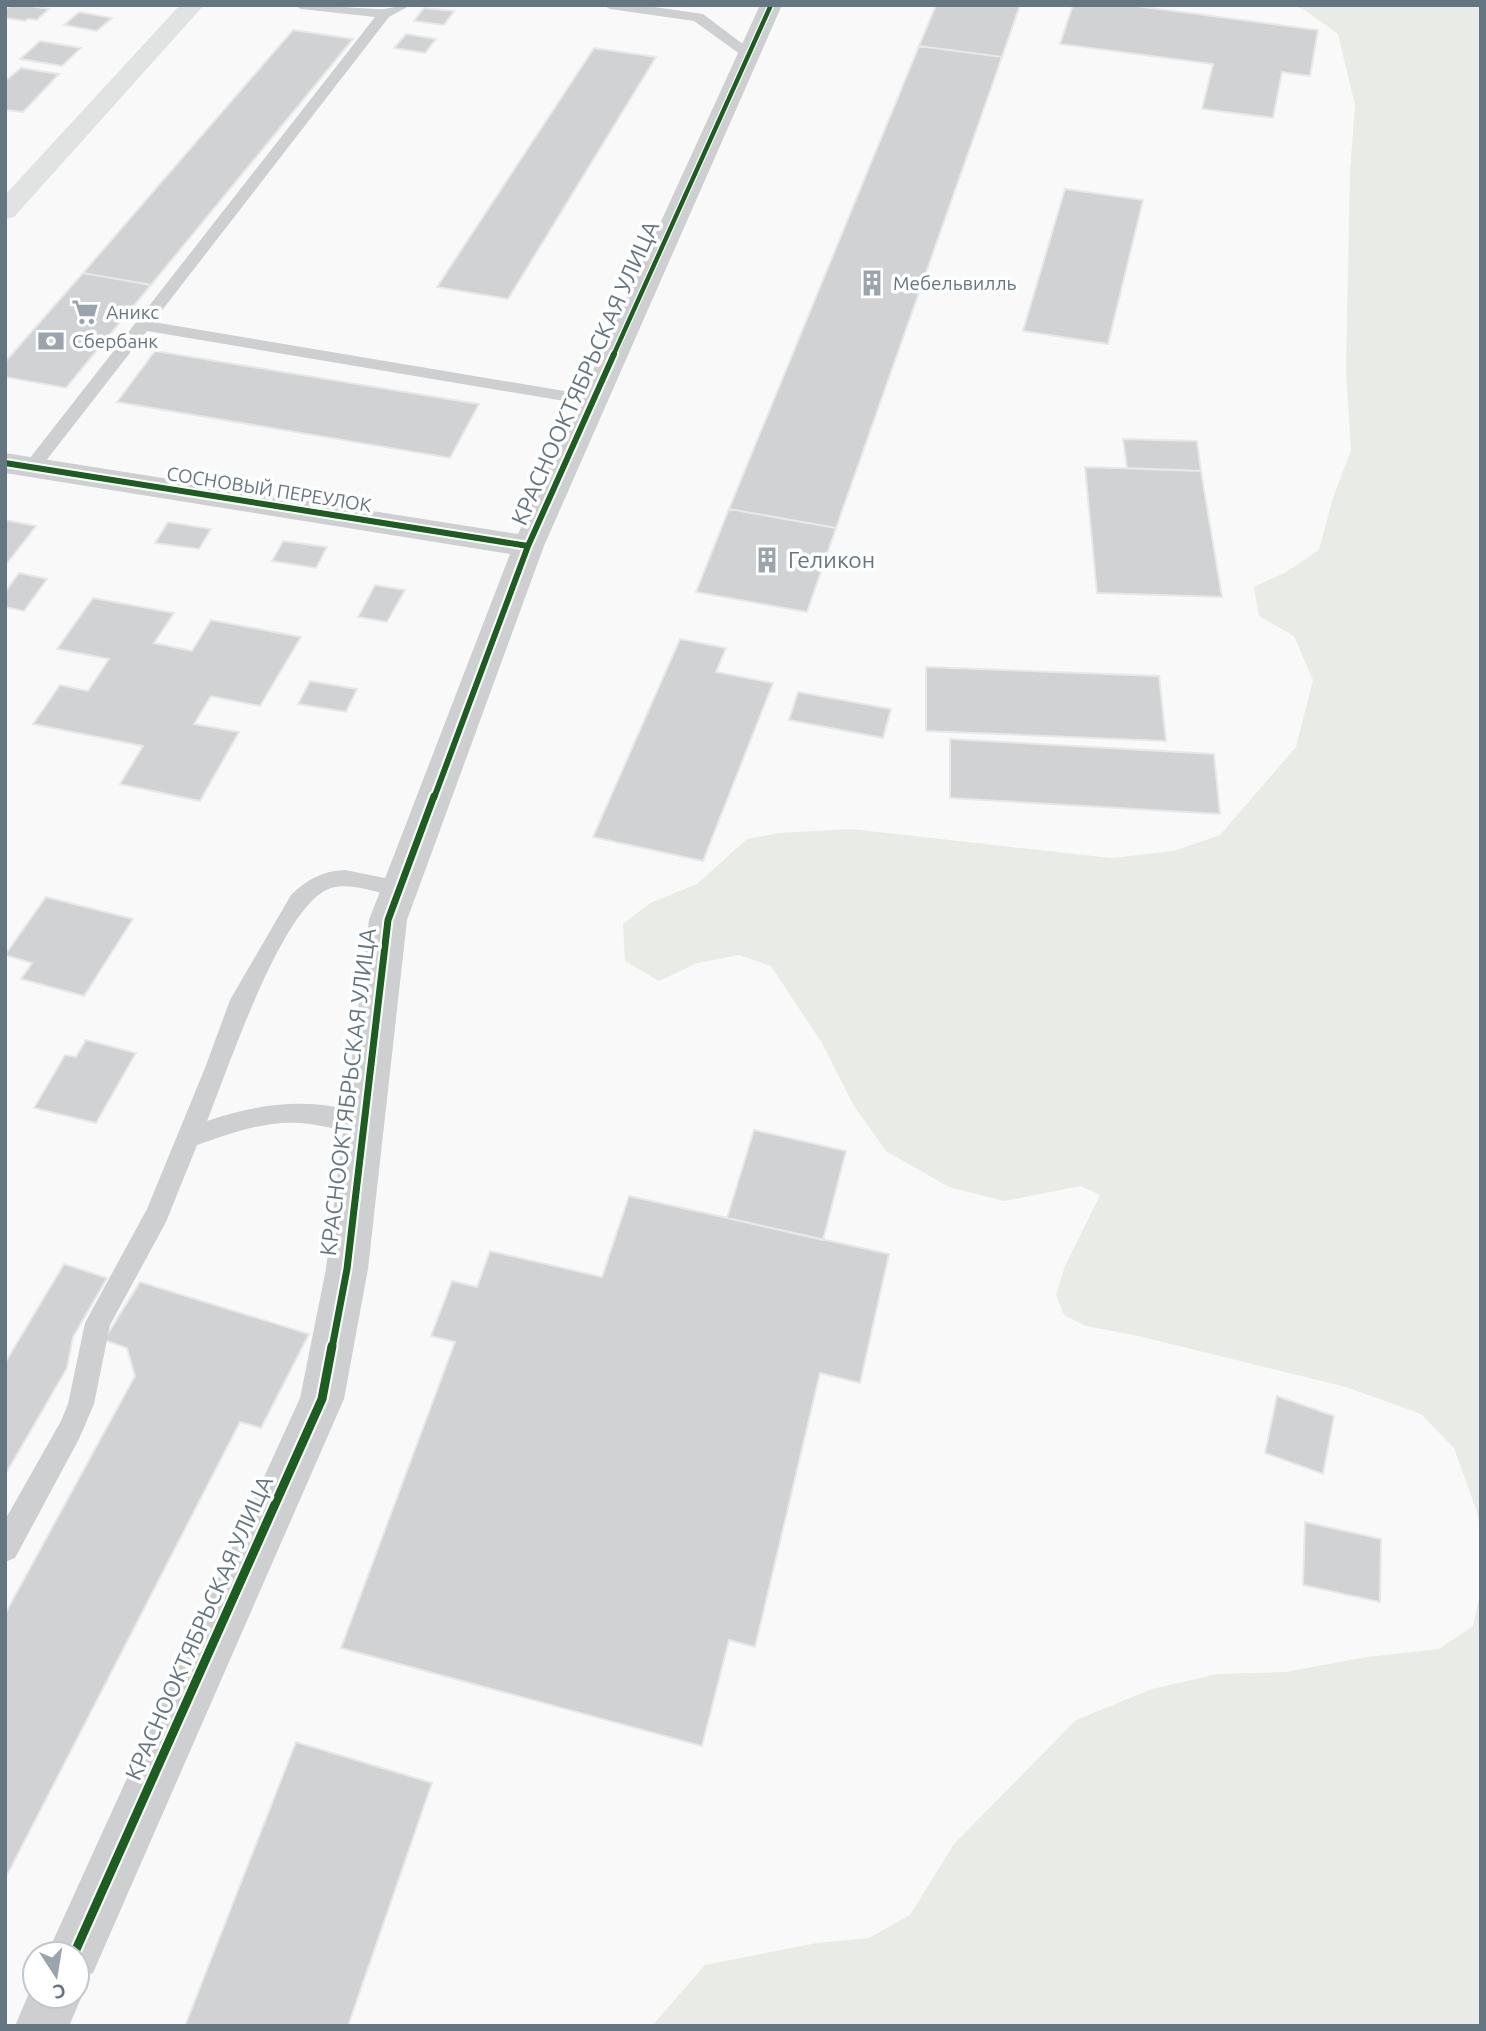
<svg xmlns="http://www.w3.org/2000/svg" width="1486" height="2031" viewBox="0 0 1486 2031" font-family="Ubuntu,sans-serif">
	<rect width="100%" height="100%" fill="#f9f9f9"/>
	<path fill="#e8ebe6" d="M1293,5H1481V1535L1477,1512L1454,1448L1421,1414L1346,1387L1134,1335L1086,1326L1064,1315L1056,1295L1065,1266L1100,1195L1081,1186L1004,1201L949,1187L886,1151L854,1106L822,1043L771,966L739,955L697,963L659,981L625,961L623,924L650,903L697,884L747,839L779,833L851,829L1111,858L1174,851L1220,835L1296,747L1313,680L1294,636L1259,616L1254,587L1286,572L1319,550L1333,498L1351,450L1346,371L1350,173L1355,105L1338,34L1306,11Z
		M1481,1589V2026H652L705,1965L817,1943L869,1938L910,1915L954,1844L1076,1720L1152,1689L1218,1674L1285,1672L1367,1657L1439,1649L1473,1626Z"/>
	<path fill="#d0d2d3" stroke="#e8e8e8" stroke-width="2" d="M11,5H24L49,9L37,20L28,19L25,21L5,18V10Z
		M936,5H1020L1002,57L919,46Z
		M1073,5H1129L1318,30L1310,76L1282,72L1273,118L1202,109L1213,64L1060,44Z
		M424,8L454,11L444,25L414,21Z
		M79,12L112,18L97,31L64,25Z
		M293,30L353,39L151,285L83,273Z
		M406,34L436,39L425,53L394,48Z
		M40,41L81,48L62,66L20,59Z
		M919,46L1002,57L836,528L729,509Z
		M594,48L656,57L508,299L437,287Z
		M21,68L59,74L23,112L5,110V81Z
		M1065,189L1143,200L1108,344L1023,331Z
		M83,273L151,285L66,388L5,377V362Z
		M155,351L479,404L450,458L117,402Z
		M1123,439L1197,441L1201,471L1127,468Z
		M1085,467L1201,471L1222,597L1097,593Z
		M729,509L836,528L807,612L696,592Z
		M5,520L36,526L5,566Z
		M168,522L211,529L199,549L155,543Z
		M283,541L327,547L316,568L272,561Z
		M19,573L47,579L24,611L5,607V592Z
		M375,585L405,590L387,622L358,617Z
		M93,598L174,613L154,643L192,651L211,620L301,637L260,706L211,696L194,724L239,732L200,801L120,784L143,746L33,724L60,685L88,691L109,659L57,649Z
		M680,639L726,648L716,672L773,683L703,861L593,837Z
		M926,667L1159,676L1166,741L926,731Z
		M310,681L357,689L346,712L298,704Z
		M798,692L891,709L883,738L789,720Z
		M950,739L1214,754L1220,814L950,798Z
		M46,897L133,919L84,996L21,979L32,963L5,955Z
		M86,1040L136,1053L96,1123L34,1108L65,1055L76,1057Z
		M754,1130L846,1151L823,1240L727,1218Z
		M629,1196L889,1254L860,1383L820,1373L755,1647L729,1640L702,1746L341,1648L455,1342L431,1336L452,1281L477,1287L490,1251L602,1277Z
		M64,1264L107,1278L73,1337L67,1368L5,1475V1363Z
		M140,1282L309,1334L261,1428L240,1422L5,1879V1614L135,1376L127,1348L104,1340Z
		M1277,1396L1334,1416L1323,1474L1265,1453Z
		M1305,1522L1381,1539L1380,1602L1303,1585Z
		M296,1742L432,1783L348,2026H185Z"/>
	<g fill="none" stroke-linecap="round" stroke-linejoin="round">
		<path fill="#cecfd0" fill-rule="evenodd" d="M294,5C323,5 350,8 378,9C387,10 399,5 411,5L389,17L153,322L594,396L603,401L594,406L147,331L38,471H26L23,467L26,463L375,17L301,9Z
			M603,5H641L703,14L756,54L754,57H744L694,21L610,9Z
			M345,870L400,881L408,883L411,889L408,895L400,897C380,894 351,882 331,888C282,903 227,1073 207,1121C263,1102 316,1096 372,1117L376,1124L372,1131C358,1136 317,1123 298,1123C263,1121 229,1134 197,1145L166,1222L110,1325L94,1404L79,1439L15,1558L5,1562V1520L61,1421L68,1404L85,1323L147,1209L205,1068L230,1000L291,895C308,879 322,871 345,870Z"/>
		<path fill="#cecfd0" fill-rule="evenodd" d="M760,5H782L544,546L407,920L368,1269L344,1399L93,1973L77,1979V1954H47L300,1398L326,1269L369,920L510,554L5,473V453L518,534Z
			M35,1979V1996H77V1984L82,1996L69,2026H15Z"/>
		<path fill="#e1e2e2" fill-rule="evenodd" d="M180,5H204L14,217L5,219V195Z"/>
		<g stroke="#fff" stroke-width="7">
			<path id="cycleway-far3" d="M613,356L771,5"/>
		</g>
		<g stroke="#fff" stroke-width="10">
			<path id="cycleway-far2" d="M5,463L528,546
				M434,798L528,546L614,354"/>
		</g>
		<g stroke="#fff" stroke-width="11">
			<path id="cycleway-far1" d="M332,1348L347,1269L388,920L434,796"/>
		</g>
		<g stroke="#fff" stroke-width="13">
			<path id="cycleway" d="M74,1954L322,1399L332,1346"/>
		</g>
		<use href="#cycleway-far3" stroke="#1b5e20" stroke-width="4.5"/>
		<use href="#cycleway-far2" stroke="#1b5e20" stroke-width="6"/>
		<use href="#cycleway-far1" stroke="#1b5e20" stroke-width="7"/>
		<use href="#cycleway" stroke="#1b5e20" stroke-width="9"/>
	</g>
	<defs>
		<g id="building-bare" transform="scale(2.1)"><path d="M-4-6H4V6H1V3H-1V6H-4ZM-2.5-4.3h1.7v1.8h-1.7ZM.8-4.3h1.7v1.8H.8ZM-2.5-1h1.7V.8h-1.7ZM.8-1h1.7V.8H.8Z" fill="#99a4ac" stroke="#fff" stroke-width="2.5" paint-order="stroke"/></g>
		<g id="supermarket-bare" transform="scale(2.1)"><path d="M-6-5.5h2.5l.6 2H6L4.5 2H-2.5L-4.4-4H-6ZM-1.5 3.2a1.3 1.3 0 1 0 .1 0ZM3 3.2a1.3 1.3 0 1 0 .1 0Z" fill="#99a4ac" stroke="#fff" stroke-width="2.5" paint-order="stroke"/></g>
		<g id="bank-bare" transform="scale(2.1)"><path d="M-6-4H6V4H-6ZM0-2.3a2.3 2.3 0 1 0 0 4.6a2.3 2.3 0 1 0 0-4.6Z" fill="#99a4ac" stroke="#fff" stroke-width="2.5" paint-order="stroke"/></g>
	</defs>
	<g fill-rule="evenodd">
		<use href="#building-bare" x="872" y="283"/>
		<use href="#supermarket-bare" x="85" y="312"/>
		<use href="#bank-bare" x="51" y="341"/>
		<use href="#building-bare" x="767" y="560"/>
	</g>
	<g text-anchor="middle" stroke-width="7" stroke-linejoin="round" paint-order="stroke">
		<g font-size="19" fill="#657683" stroke="#fff" text-anchor="start">
			<text x="893" y="290">Мебельвилль</text>
			<text x="106" y="319">Аникс</text>
			<text x="72" y="348">Сбербанк</text>
		</g>
		<g font-size="19" fill="#657683" stroke="#fff">
			<text transform="translate(269 489) rotate(9)" y="7">СОСНОВЫЙ ПЕРЕУЛОК</text>
		</g>
		<g font-size="23" fill="#657683" stroke="#fff">
			<text transform="translate(585 373) rotate(-66)" y="8">КРАСНООКТЯБРЬСКАЯ УЛИЦА</text>
			<text transform="translate(348 1092) rotate(-83)" y="8">КРАСНООКТЯБРЬСКАЯ УЛИЦА</text>
			<text transform="translate(199 1628) rotate(-66)" y="8">КРАСНООКТЯБРЬСКАЯ УЛИЦА</text>
		</g>
		<g font-size="23" fill="#657683" stroke="#fff" text-anchor="start">
			<text x="788" y="568">Геликон</text>
		</g>
	</g>
	<rect width="1486" height="2031" fill="none" stroke="#657683" stroke-width="14"/>
	<g transform="translate(56 1975) rotate(168)"><circle r="33" fill="#ffffff" stroke="#c1c8cd" stroke-width="2"/>
	<path d="M0-5L12 26L0 18L-12 26Z" fill="#99a4ac"/>
	<text y="-10" font-size="19" font-weight="bold" text-anchor="middle" fill="#657683">С</text>
	</g>
</svg>
